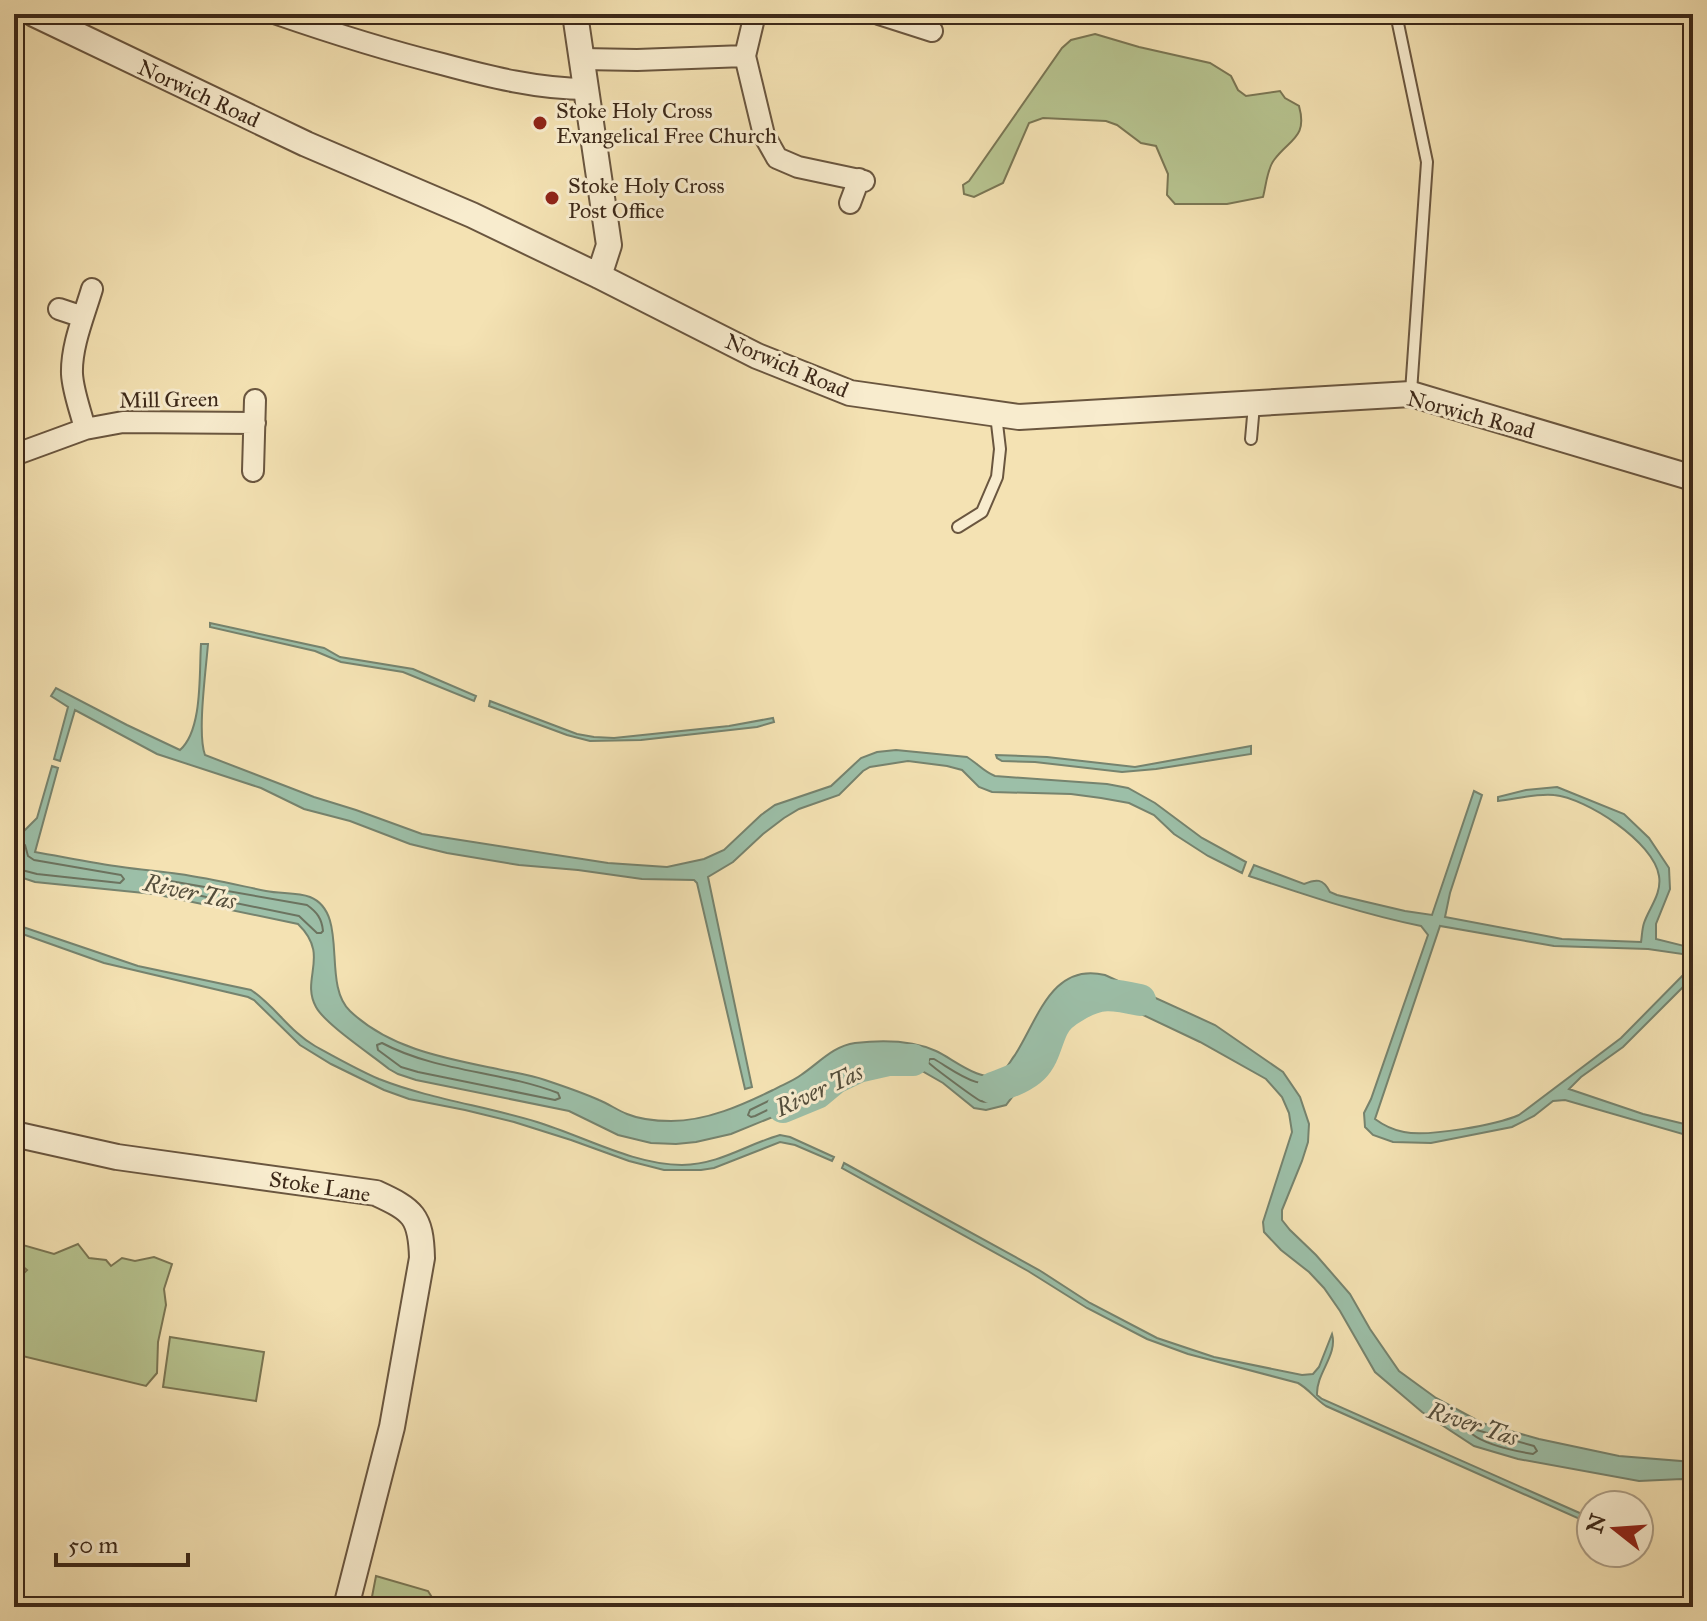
<svg xmlns="http://www.w3.org/2000/svg" width="1707" height="1621" viewBox="0 0 1707 1621" font-family="'IM FELL Great Primer',serif">
	<rect width="100%" height="100%" fill="#f4e2b3"/>
	<filter id="stains"><feTurbulence type="fractalNoise" baseFrequency=".0025" numOctaves="4"/><feColorMatrix values="0 0 0 0 .2 0 0 0 0 .09 0 0 0 0 .02 0 0 0 .5 -.17"/></filter>
	<radialGradient id="worn" r=".72"><stop offset=".6" stop-color="#630" stop-opacity="0"/><stop offset="1" stop-color="#630" stop-opacity=".3"/></radialGradient>
	<path fill="#b7c490" stroke="#7a7654" stroke-width="2" d="M1095,34L1139,47L1210,63L1231,76L1238,90L1246,96L1280,91L1285,98L1299,106C1308,138 1289,139 1274,160C1267,169 1266,186 1263,197L1227,204H1175L1167,195L1168,174L1156,146L1141,143L1117,125L1106,121L1043,118L1029,123L1003,183L974,197L964,194L963,185L969,181L1062,48L1071,40Z
		M78,1244L89,1258L106,1260L111,1266L122,1258L135,1261L154,1257L172,1264L164,1289L166,1305L158,1342L157,1373L146,1386L14,1354V1280L18,1279L27,1270L14,1259L15,1252L23,1245L54,1254Z
		M170,1337L264,1352L256,1401L163,1387Z
		M376,1576L428,1591L438,1607H370Z"/>
	<path fill="#9cbfa8" stroke="#76836e" stroke-width="2" d="M210,623L324,648L340,657L413,669L476,696L474,701L403,672L341,662L315,651L210,627Z
		M201,644H208C206,670 197,734 205,755L314,797L356,810L422,834L608,863L667,867L704,859L724,850L761,815L775,805L831,786L861,758L877,752L896,750L967,757C977,763 984,772 995,776L1107,784L1128,788L1155,803L1202,838L1246,862L1242,873L1208,856L1174,834L1154,815L1129,803L1101,798L1071,794L992,792L979,787L962,770L947,766L908,761L870,767L863,771L839,795L799,809L784,818L763,834L733,862L708,877L752,1087L745,1089L697,883L694,880L642,879L578,870L519,865L447,853L410,844L350,821L304,809L261,788L157,754L75,710L60,761L54,759L68,707L51,696L56,688L127,725L180,750C203,730 199,672 201,644Z
		M490,701L577,734L594,737L614,738L729,726L773,718L774,722L757,727L641,740L590,741L567,735L489,706Z
		M1251,746V754L1156,769L1122,772L1035,762L1002,761L997,758L996,755L1047,757L1135,767Z
		M52,766L58,768L35,852C64,857 93,863 122,867C141,870 160,871 179,874C208,878 237,885 266,891C280,894 297,892 310,897C350,913 321,984 350,1011C391,1050 449,1059 502,1070C516,1073 531,1075 545,1080C563,1086 581,1092 599,1100C609,1104 617,1110 627,1114C639,1119 657,1121 671,1121C707,1121 742,1105 773,1090C782,1085 793,1081 801,1075C819,1063 833,1046 855,1043C881,1040 912,1040 936,1051C952,1058 982,1084 999,1074C1006,1071 1010,1061 1015,1055C1038,1019 1052,962 1105,975L1215,1025L1283,1072L1300,1097L1309,1124L1308,1142L1302,1161L1282,1210V1220L1290,1230L1316,1255L1350,1294L1370,1329L1399,1371L1436,1398L1482,1423L1539,1439L1619,1456L1693,1462V1481L1682,1479L1639,1481L1518,1459L1474,1446L1422,1412L1375,1372L1340,1311L1324,1288L1309,1272L1281,1250L1264,1232L1263,1222L1292,1132L1289,1113L1282,1097L1266,1079L1200,1042L1103,996L1081,994L1070,1001L1062,1011L1044,1050L1023,1083L1006,1105L986,1110L974,1108L943,1083L915,1067L893,1063H877L860,1065L845,1071L836,1077L814,1095L780,1114L731,1134L696,1142L676,1144L651,1143L618,1135L569,1111L416,1080L398,1074L389,1069C372,1055 325,1024 316,1007C300,978 331,956 298,924L154,894L35,882L14,875V841L37,818Z
		M1557,787L1624,814L1649,838L1669,868L1670,889L1656,924V939L1688,947L1693,941V948L1689,955L1648,949L1554,946L1440,926L1375,1119C1383,1125 1393,1130 1404,1132C1428,1137 1496,1125 1519,1115L1621,1038L1693,965V977L1623,1047L1581,1077L1569,1089L1643,1114L1693,1126V1137L1565,1100L1553,1101L1534,1116L1512,1127L1431,1143L1393,1142L1373,1135L1365,1127L1364,1113L1371,1099L1428,935L1421,926C1362,914 1306,895 1249,876L1254,865L1304,884C1316,879 1323,878 1330,892L1337,895L1405,911L1432,915L1474,791L1482,795L1450,893L1445,917L1562,939L1641,942C1642,936 1642,929 1644,923C1649,908 1662,894 1659,876C1654,842 1586,798 1554,795C1537,793 1516,799 1498,801V797L1526,790Z
		M14,924L138,966L251,990C275,1006 290,1032 315,1046C335,1057 358,1070 379,1079C430,1099 485,1106 537,1122C583,1136 634,1165 682,1165C721,1164 745,1145 780,1135L790,1137L834,1157L832,1161L795,1145L780,1142L714,1168L701,1170H664L629,1161L571,1140L514,1122L465,1110L409,1099L384,1090L331,1064L300,1045L254,1000L248,997L104,963L14,931Z
		M844,1163L1039,1270L1090,1303L1157,1338L1214,1357L1302,1375L1313,1374L1319,1367L1332,1334C1338,1355 1316,1373 1317,1395L1322,1399L1591,1518V1524L1326,1406C1315,1399 1309,1389 1298,1383L1188,1354L1147,1339L1087,1308L1028,1271L842,1168Z"/>
	<g fill="none" stroke-linecap="round" stroke-linejoin="round">
		<path stroke="#6c7460" stroke-width="2" d="M14,846L25,845L28,856L34,860L121,875L124,879L120,883L37,874L14,868
			M159,879L307,905C317,912 322,919 323,931L321,933H317L299,916L158,887L155,883Z
			M382,1043C437,1072 501,1071 558,1093L560,1098L555,1100L418,1072L401,1067L378,1050L377,1045Z
			M930,1059H934C958,1073 981,1094 1009,1078L1013,1079V1083L1000,1099C994,1101 988,1103 981,1101C977,1100 930,1065 928,1062Z
			M793,1089L798,1091L796,1096L755,1116L751,1117L748,1115L750,1110Z
			M1473,1429L1534,1446L1537,1451L1533,1454C1515,1451 1486,1445 1472,1434Z"/>
		<path stroke="#9cbfa8" stroke-width="32" d="M993,1088C1006,1083 1023,1078 1033,1068C1044,1057 1046,1042 1052,1029C1056,1019 1065,1012 1074,1007C1099,991 1113,994 1140,1000
			M783,1107L817,1093L835,1078L858,1067L889,1060H913"/>
		<g stroke="#6a563f" stroke-width="14">
			<path id="service" d="M1396,14L1427,162L1411,392
				M1251,439L1254,405
				M958,527L982,512L997,477L1000,449L996,415"/>
		</g>
		<g stroke="#6a563f" stroke-width="24">
			<path id="minor" d="M277,14C332,33 386,50 442,64C490,77 538,89 587,89
				M755,14L745,56L764,135L777,158L798,167L864,181
				M879,14L932,31
				M582,59L637,60L745,56
				M850,203L859,179
				M59,309L83,317
				M85,429C81,412 73,392 72,374C71,346 84,316 92,289
				M14,455L85,429L123,422L255,423
				M253,471L255,400"/>
		</g>
		<g stroke="#6a563f" stroke-width="28">
			<path id="tertiary" d="M34,14L306,144L472,215L599,276L757,356L850,393L1019,417L1411,394L1693,478
				M575,14L609,245L599,276
				M14,1134L117,1157L376,1193C413,1210 421,1216 422,1258L392,1427L346,1607"/>
		</g>
		<use href="#service" stroke="#f8ecce" stroke-width="10"/>
		<use href="#minor" stroke="#f8ecce" stroke-width="20"/>
		<use href="#tertiary" stroke="#f8ecce" stroke-width="24"/>
	</g>
	<g fill="#8f2418" stroke="#f8ecce" stroke-width="3">
		<circle cx="540" cy="123" r="8"/>
		<circle cx="552" cy="198" r="8"/>
	</g>
	<g text-anchor="middle" stroke-width="6" stroke-linejoin="round" paint-order="stroke">
		<g font-size="22" fill="#3c2818" stroke="#f8ecce">
			<text transform="translate(199 93) rotate(25)" y="8">Norwich Road</text>
			<text transform="translate(787 365) rotate(23)" y="8">Norwich Road</text>
			<text transform="translate(169 399) rotate(-1)" y="8">Mill Green</text>
			<text transform="translate(1471 414) rotate(15)" y="8">Norwich Road</text>
			<text transform="translate(320 1186) rotate(9)" y="8">Stoke Lane</text>
		</g>
		<g font-size="22" fill="#3c2818" stroke="#f8ecce" text-anchor="start">
			<text x="556" y="118">Stoke Holy Cross<tspan x="556" dy="25">Evangelical Free Church</tspan></text>
			<text x="568" y="193">Stoke Holy Cross<tspan x="568" dy="25">Post Office</tspan></text>
		</g>
		<g font-size="24" font-style="italic" fill="#544e3c" stroke="#f8ecce">
			<text transform="translate(190 892) rotate(12)" y="8">River Tas</text>
			<text transform="translate(819 1090) rotate(-25)" y="8">River Tas</text>
			<text transform="translate(1473 1424) rotate(18)" y="8">River Tas</text>
		</g>
	</g>
	<rect width="1707" height="1621" fill="none" stroke="#f4e2b3" stroke-width="48"/>
	<rect x="16" y="16" width="1675" height="1589" fill="none" stroke="#3c2818" stroke-width="4"/>
	<rect x="24" y="24" width="1659" height="1573" fill="none" stroke="#3c2818" stroke-width="2"/>
	<g transform="translate(1615 1529) rotate(287)"><circle r="38" fill="#f8ecce" stroke="#ad9e85" stroke-width="2"/>
	<path d="M0-6L14 30L0 20L-14 30Z" fill="#8f2418"/>
	<text y="-12" font-size="22" font-weight="bold" text-anchor="middle" fill="#3c2818">N</text>
	</g>
	<path d="M56 1553v12h132v-12" fill="none" stroke="#3c2818" stroke-width="4"/>
	<text x="68" y="1553" font-size="24" fill="#3c2818" stroke="#f8ecce" stroke-width="6" paint-order="stroke">50 m</text>
	<rect width="100%" height="100%" filter="url(#stains)"/>
	<rect width="100%" height="100%" fill="url(#worn)"/>
</svg>
